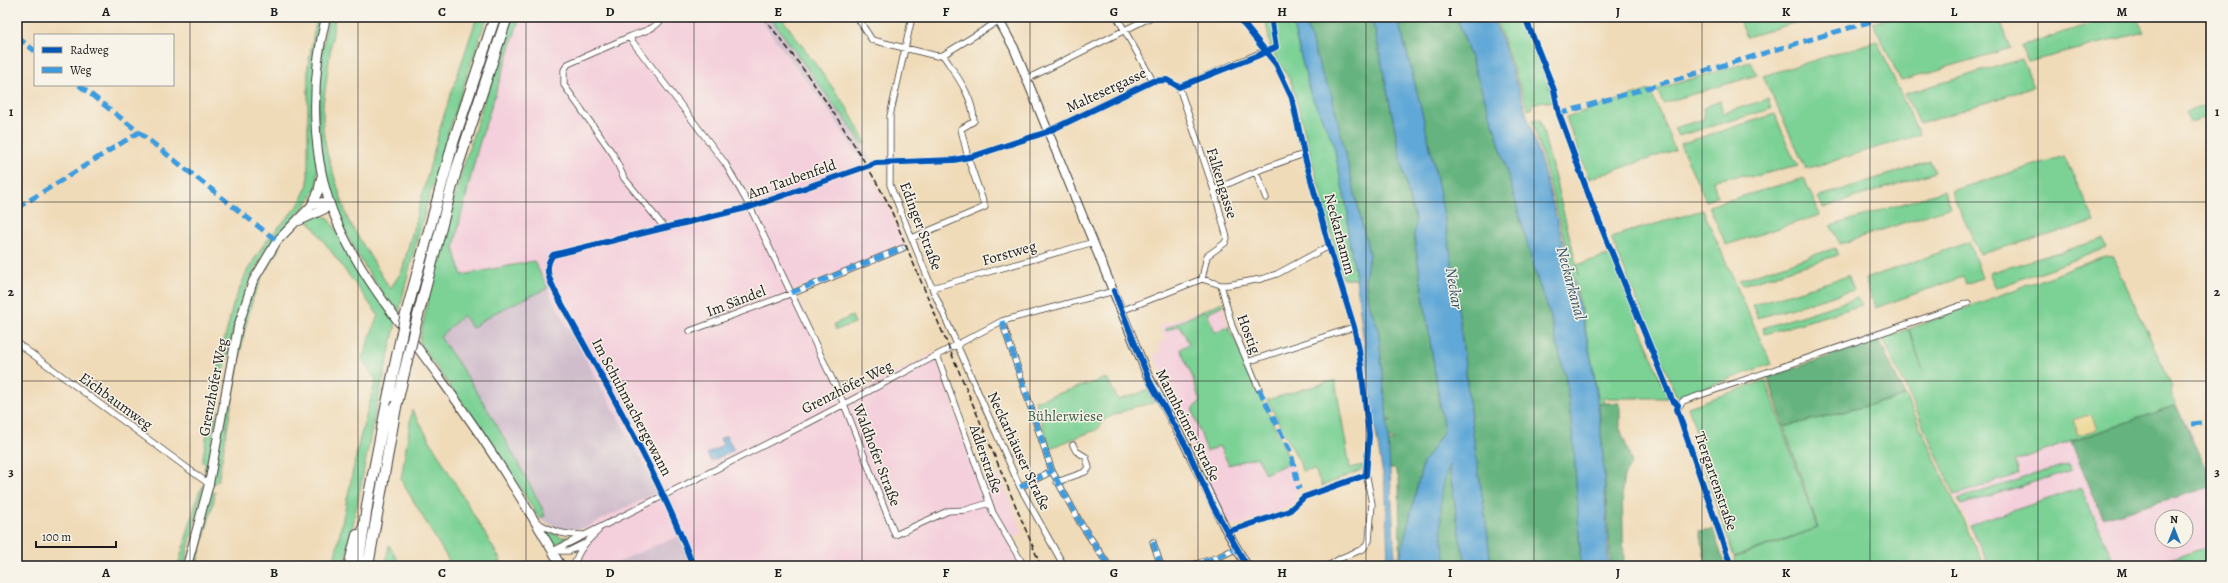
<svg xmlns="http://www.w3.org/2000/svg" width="2228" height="583" viewBox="0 0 2228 583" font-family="Alegreya,serif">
	<rect width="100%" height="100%" fill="#f7f3e8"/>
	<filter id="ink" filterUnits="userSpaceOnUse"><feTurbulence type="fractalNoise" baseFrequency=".025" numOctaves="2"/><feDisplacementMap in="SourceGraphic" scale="8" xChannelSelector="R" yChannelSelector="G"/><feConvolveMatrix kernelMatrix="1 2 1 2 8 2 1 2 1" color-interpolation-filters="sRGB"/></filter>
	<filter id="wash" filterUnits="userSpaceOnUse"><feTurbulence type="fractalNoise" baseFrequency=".012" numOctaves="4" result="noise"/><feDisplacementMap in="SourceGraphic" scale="16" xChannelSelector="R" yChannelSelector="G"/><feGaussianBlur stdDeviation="0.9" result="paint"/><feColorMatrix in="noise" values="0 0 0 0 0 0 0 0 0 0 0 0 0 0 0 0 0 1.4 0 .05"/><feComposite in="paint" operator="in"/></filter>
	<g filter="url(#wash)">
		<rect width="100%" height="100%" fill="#f0dbb9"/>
		<path fill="#f4cfdc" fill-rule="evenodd" d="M520,17H758L843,130L887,203L905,245L794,290L845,398L935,353L981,483L1000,475L1023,533L1009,539L1025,566H700L679,536L612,566H581L585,528L659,491L433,286Z
			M1222,303L1228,326L1296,472L1298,489L1294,503L1283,510L1229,528L1175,411L1171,410L1163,397L1172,392L1153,355L1160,350L1158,344L1166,340L1159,326Z
			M2177,405L2211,476V566H1987L1955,495L2020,474L2016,461ZM2162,517H2186V541H2162Z"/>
		<path fill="#d0bdcc" d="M758,17H770L839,112L842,114L871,159L862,162L832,115Z
			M533,264L659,491L585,528L572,530L558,529L539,518L498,453L419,343L433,286Z
			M679,536L700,566H612L633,555Z"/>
		<path fill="#7cd195" stroke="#4c7658" d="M317,17H323L321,24L317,186C309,205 294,217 280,233C269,245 259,261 252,276C225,333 218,411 207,473L204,470L206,463L202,462L223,346L233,305L247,271L264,244L299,204L308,184V66Z
			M328,17H335L323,105V130L327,153L348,220L390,289L402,271L442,121L477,17H487C453,115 421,215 398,316C380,289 359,261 345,231C324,185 315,133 318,83C319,61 325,39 328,17Z
			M512,17H520L478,148L460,220L454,248L462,275L534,261L548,288L494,313L472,328L463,315L440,337C479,391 511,449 542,508L545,516L539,518L498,453L419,343C440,231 476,124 512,17Z
			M770,17H781L846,106L866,143L863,145L842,114L839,112Z
			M1265,17H1291L1310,93L1333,142L1348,214V236L1356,279H1343L1292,84L1271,49Z
			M1495,17H1522L1555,101L1545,102L1544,101L1532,104L1533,108L1528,110Z
			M1738,17H1814L1747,37Z
			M1892,17H1999L2011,48L1901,81L1873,23Z
			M2111,17H2136L2144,32L2028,62L2021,46Z
			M1877,41L1919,135L1806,169L1763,76Z
			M2022,59L2034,87L1920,124L1905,94Z
			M1750,62L1757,75L1663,103L1657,89Z
			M1650,90L1675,150L1589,179L1566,117Z
			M1768,99L1771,109L1678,136L1674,128L1704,119L1703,108L1720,101L1723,113Z
			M2211,104V116L2190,122L2185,112Z
			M1775,114L1790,151L1798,165L1752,177L1745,175L1713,180L1717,197L1706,201L1680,144Z
			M1540,119L1579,275L1577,265L1611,254L1668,398H1604V403H1599C1584,307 1558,213 1532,120Z
			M2064,156L2095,222L1980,254L1951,191Z
			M1930,161L1935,172L1823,208L1818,197Z
			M1804,178L1820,215L1726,245L1709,206Z
			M1944,191L1951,207L1840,244L1831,226Z
			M1703,210L1771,364L1677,398L1611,237Z
			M321,215L329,218L356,264L396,323L374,418L345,566H333L359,442L376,380L362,359L378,315L308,220Z
			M2103,239L2107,248L1996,288L1989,273Z
			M1969,242L1982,278L1966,284L1963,277L1875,308L1865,279Z
			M277,245L280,247L263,275L253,298L244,332L218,481L213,484L212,480L240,326L257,278Z
			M1835,248L1838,255L1742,285L1739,280Z
			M2105,256L2113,257L2172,386L2170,392L2176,405L2015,461L2019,474L1955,495L1883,338L1908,329L1923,371L1909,329Z
			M1848,276L1854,290L1758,318L1752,305Z
			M1857,298L1862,305L1765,334L1763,328Z
			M1222,302L1223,305L1207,313L1215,332L1228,326L1291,462L1265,474L1257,457L1229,465L1219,446L1207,452L1192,409L1200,402L1193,378L1180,349L1189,344L1180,325L1166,331L1165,329Z
			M852,316L855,323L836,330L834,324Z
			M1107,378L1118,400L1148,390L1153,403L1134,407L1105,419L1098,429L1050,448L1035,401Z
			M1335,380L1350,468L1364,465V469L1322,486L1315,470L1302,471L1300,463L1267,400Z
			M1766,380L1817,528L1734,557L1698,450L1702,449L1688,407Z
			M1906,396L1984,566H1737L1734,558L1818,528L1784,427Z
			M412,410L501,561L492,566H452L401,480Z
			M2068,464L2072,470L1961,505L1958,499Z
			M204,485L184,566H178L199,492Z
			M2081,488L2116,566H1989L1970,525Z
			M215,492L213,504L196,566H190L209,493Z
			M547,531L562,537H569L553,546L546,532Z
			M389,545L401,566H385Z
			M2211,546V566H2148Z"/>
		<path fill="#65b37e" stroke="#40684d" d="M1304,17H1370L1375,30L1408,194L1416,222L1414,236L1444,431L1423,463L1408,526L1447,454L1460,538L1467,566H1403L1400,557L1399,479L1395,469H1387L1386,442L1394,441L1393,439L1386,440L1385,422L1392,420H1387L1378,328L1368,301L1365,281L1369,254L1331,92L1323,77Z
			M1397,17H1457L1496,132L1538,282L1548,308L1566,379L1574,448L1581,566H1491C1487,522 1479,478 1473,434C1463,356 1457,277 1441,200C1429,138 1414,77 1397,17Z
			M1879,339L1905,396L1784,427L1768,377Z
			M1599,403H1620V428L1632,462L1624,476L1622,489L1624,566H1611Z
			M2176,405L2211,480V487L2103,518L2071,442Z
			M1713,529L1725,566H1707L1699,531Z"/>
		<path fill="#eeda9e" stroke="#857b5d" d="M2091,414L2097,429L2079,435L2073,420Z"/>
		<path fill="#61a8d7" stroke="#3e627a" d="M1291,17H1304L1323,77L1331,92L1369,254L1365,281L1368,301L1378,328L1387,420L1395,557H1400L1423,463L1444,431L1414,236L1416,222L1408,194L1375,30L1370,17H1397C1414,77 1429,138 1441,200C1457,277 1463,356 1473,434C1479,478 1487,522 1491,566H1467L1460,538L1449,465C1436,503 1441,527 1446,566H1388L1386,493L1374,421L1355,271L1348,236V214L1333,142L1310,93Z
			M1457,17H1493C1524,98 1548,182 1569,266C1578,302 1588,339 1594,376C1604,439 1605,503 1609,566H1581L1574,448L1566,379L1548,308L1538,282L1496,132Z
			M726,436L734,450L711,461L707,454L723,445L720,439Z"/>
	</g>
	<g filter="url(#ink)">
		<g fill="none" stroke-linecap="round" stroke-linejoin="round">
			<g stroke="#3c3934" stroke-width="7">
				<path id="street" d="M857,17L872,40L937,56L943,55L1005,17
					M912,17L890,116V185L932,288L1020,487L1064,566
					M1117,17L1153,81
					M1238,17L1276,64L1292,98L1304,154L1329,246L1354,327L1359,350L1369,435L1366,472L1372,504L1369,541L1363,549L1341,558L1328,566
					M629,37C641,32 657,29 663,17
					M1027,79L1151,17
					M1179,87L1214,190L1227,238L1225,243L1207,256L1202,279
					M1256,172L1266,198
					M1214,190L1262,169L1304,154
					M664,227L624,178L613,154L564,85V70L568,64L629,37L725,163L750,207L844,404L895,535L948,511L966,510L989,503
					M912,238L985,207L968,158L961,129L974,121C973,96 956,75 943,55
					M1202,279L1221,285H1228L1261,279L1277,274L1329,246
					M1221,285L1232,326L1259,389
					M932,288L1094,242
					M1121,311L1202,279
					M1002,321L1052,471L1081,524L1109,566
					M690,331L798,291L903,248
					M17,343L209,484
					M937,355L993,513L1024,566
					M1247,362L1354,327
					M1057,482L1085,472L1089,468L1086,457L1076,451L1073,445
					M1020,487L1052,471
					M537,522C552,532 565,535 583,535
					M1227,532L1289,511L1304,497L1366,475
					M1153,542L1161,566
					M553,551L810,422L1002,321L1114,291
					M555,551H569L583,544
					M1213,559L1214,566
					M574,566C578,550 586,542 598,531
					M693,566C658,472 606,385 558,297C551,283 542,269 553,255L750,207L876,163L954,160L974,156L1047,132L1153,81L1167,80L1179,87L1265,51
					M1189,566L1219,557L1237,548
					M1731,566L1677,409L1683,401L1968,303"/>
			</g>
			<g stroke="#3c3934" stroke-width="10">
				<path id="secondary" d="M326,17C310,82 310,160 337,222C362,279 404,328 440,378C484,438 524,501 561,566
					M997,17L1014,48L1147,374L1186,446L1224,526L1247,566
					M311,206L318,192L321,178
					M299,221L325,209L330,205
					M187,566L209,484L238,327L253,281L277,241L311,206L322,202L330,205"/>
			</g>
			<g stroke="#3c3934" stroke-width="12">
				<path id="highway" d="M405,318L453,143L495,17
					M415,327L456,171L507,17
					M349,566L357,535
					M358,566L368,500L388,398
					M368,566L396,407"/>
			</g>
			<use href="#street" stroke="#fff" stroke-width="5.5"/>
			<use href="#secondary" stroke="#fff" stroke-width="8"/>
			<use href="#highway" stroke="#fff" stroke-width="10"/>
			<path stroke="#1c1c1c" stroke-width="1.5" stroke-dasharray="6 3" stroke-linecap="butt" d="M763,17C810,75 852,137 888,203L1041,566"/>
			<g stroke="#3c3934" stroke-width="12" stroke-linecap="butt">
				<path id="highway-bridge" d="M388,398L405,318
					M396,407L415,327"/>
			</g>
			<use href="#highway-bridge" stroke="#fff" stroke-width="10"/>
			<path stroke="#3c9bdf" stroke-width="5" stroke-dasharray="10 5" stroke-linecap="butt" d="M17,37L35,51
				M79,85L277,241
				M1559,114L1886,17
				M17,208L139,132
				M791,293L903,248
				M1002,321L1052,471L1081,524L1109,566
				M1259,389L1291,453L1299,489
				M2192,424L2211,422
				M1020,487L1052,471
				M1153,542L1161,566
				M1189,566L1219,557L1237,548"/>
			<g stroke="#f7f3e8" stroke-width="8">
				<path id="cycleway" d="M1525,17L1554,90L1559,114L1592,204L1672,400L1678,405L1677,409L1731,566
					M1114,291L1150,382L1186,446L1214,508L1247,566
					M1227,532L1289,511L1304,497L1366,475L1369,435L1359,350L1354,327L1329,246L1304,154L1292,98L1276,64L1238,17
					M693,566C658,472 606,385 558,297C551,283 542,269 553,255L750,207L876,163L954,160L974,156L1047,132L1153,81L1167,80L1179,87L1257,56L1276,47L1271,17"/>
			</g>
			<use href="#cycleway" stroke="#0057b8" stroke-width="6"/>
		</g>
	</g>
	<path fill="none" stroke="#1c1c1c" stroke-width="1" stroke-opacity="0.55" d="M190,17V566M358,17V566M526,17V566M694,17V566M862,17V566M1030,17V566M1198,17V566M1366,17V566M1534,17V566M1702,17V566M1870,17V566M2038,17V566M17,202H2211M17,381H2211"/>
	<g text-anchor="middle" stroke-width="3" stroke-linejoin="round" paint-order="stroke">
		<g font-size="15" fill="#1c1c1c" stroke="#f7f3e8">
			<text transform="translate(1106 90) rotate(-25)" y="5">Maltesergasse</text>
			<text transform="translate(792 179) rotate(-19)" y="5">Am Taubenfeld</text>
			<text transform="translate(1222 183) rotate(73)" y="5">Falkengasse</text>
			<text transform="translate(921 226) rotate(69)" y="5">Edinger Straße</text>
			<text transform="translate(1340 234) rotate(75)" y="5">Neckarhamm</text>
			<text transform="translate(1009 253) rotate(-16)" y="5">Forstweg</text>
			<text transform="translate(736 301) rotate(-21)" y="5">Im Sändel</text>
			<text transform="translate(1249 334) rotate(69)" y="5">Hostig</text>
			<text transform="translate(213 387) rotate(-79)" y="5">Grenzhöfer Weg</text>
			<text transform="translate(847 387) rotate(-27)" y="5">Grenzhöfer Weg</text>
			<text transform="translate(116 401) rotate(36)" y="5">Eichbaumweg</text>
			<text transform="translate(632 407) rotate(62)" y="5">Im Schuhmachergewann</text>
			<text transform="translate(1188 425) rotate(63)" y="5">Mannheimer Straße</text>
			<text transform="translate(1019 451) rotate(65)" y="5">Neckarhäuser Straße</text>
			<text transform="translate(877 455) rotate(69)" y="5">Waldhofer Straße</text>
			<text transform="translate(986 459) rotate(71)" y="5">Adlerstraße</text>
			<text transform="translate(1716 481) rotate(71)" y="5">Tiergartenstraße</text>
		</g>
		<g font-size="15" fill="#3e5b46" stroke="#f7f3e8">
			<text x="1065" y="421">Bühlerwiese</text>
		</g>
		<g font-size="16" font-style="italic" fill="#385467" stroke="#f7f3e8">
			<text transform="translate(1572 283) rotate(75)" y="6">Neckarkanal</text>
			<text transform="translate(1455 288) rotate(81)" y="6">Neckar</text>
		</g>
	</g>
	<rect width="2228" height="583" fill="none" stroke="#f7f3e8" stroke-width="44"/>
	<rect x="34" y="34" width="140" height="52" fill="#f7f3e8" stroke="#9f9d96"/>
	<rect x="42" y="47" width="20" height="6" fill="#0057b8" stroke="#9f9d96"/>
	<text x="70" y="54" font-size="12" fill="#1c1c1c">Radweg</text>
	<rect x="42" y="67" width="20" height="6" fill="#3c9bdf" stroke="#9f9d96"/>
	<text x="70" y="74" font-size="12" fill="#1c1c1c">Weg</text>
	<g transform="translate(2174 529)"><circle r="19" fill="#f7f3e8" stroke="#9f9d96"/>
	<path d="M0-3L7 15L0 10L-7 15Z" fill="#1f6fb2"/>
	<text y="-6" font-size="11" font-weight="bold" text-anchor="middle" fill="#1c1c1c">N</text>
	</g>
	<path d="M36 541v6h80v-6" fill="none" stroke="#1c1c1c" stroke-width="2"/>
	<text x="42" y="541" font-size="12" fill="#1c1c1c" stroke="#f7f3e8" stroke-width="3" paint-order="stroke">100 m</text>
	<rect x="22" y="22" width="2184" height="539" fill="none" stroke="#1c1c1c" stroke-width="1.5"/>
	<g font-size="13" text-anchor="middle" font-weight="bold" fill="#1c1c1c">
		<text x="106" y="16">A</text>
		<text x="274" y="16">B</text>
		<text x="442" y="16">C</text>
		<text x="610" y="16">D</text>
		<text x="778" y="16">E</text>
		<text x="946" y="16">F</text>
		<text x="1114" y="16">G</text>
		<text x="1282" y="16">H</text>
		<text x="1450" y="16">I</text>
		<text x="1618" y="16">J</text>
		<text x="1786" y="16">K</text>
		<text x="1954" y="16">L</text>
		<text x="2122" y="16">M</text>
		<text x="11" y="116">1</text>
		<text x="2217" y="116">1</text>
		<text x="11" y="296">2</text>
		<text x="2217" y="296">2</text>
		<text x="11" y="476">3</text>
		<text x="2217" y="476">3</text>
		<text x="106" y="577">A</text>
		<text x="274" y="577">B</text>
		<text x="442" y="577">C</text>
		<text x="610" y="577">D</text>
		<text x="778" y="577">E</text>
		<text x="946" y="577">F</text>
		<text x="1114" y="577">G</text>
		<text x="1282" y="577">H</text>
		<text x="1450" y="577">I</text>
		<text x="1618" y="577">J</text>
		<text x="1786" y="577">K</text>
		<text x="1954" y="577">L</text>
		<text x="2122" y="577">M</text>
	</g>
</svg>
